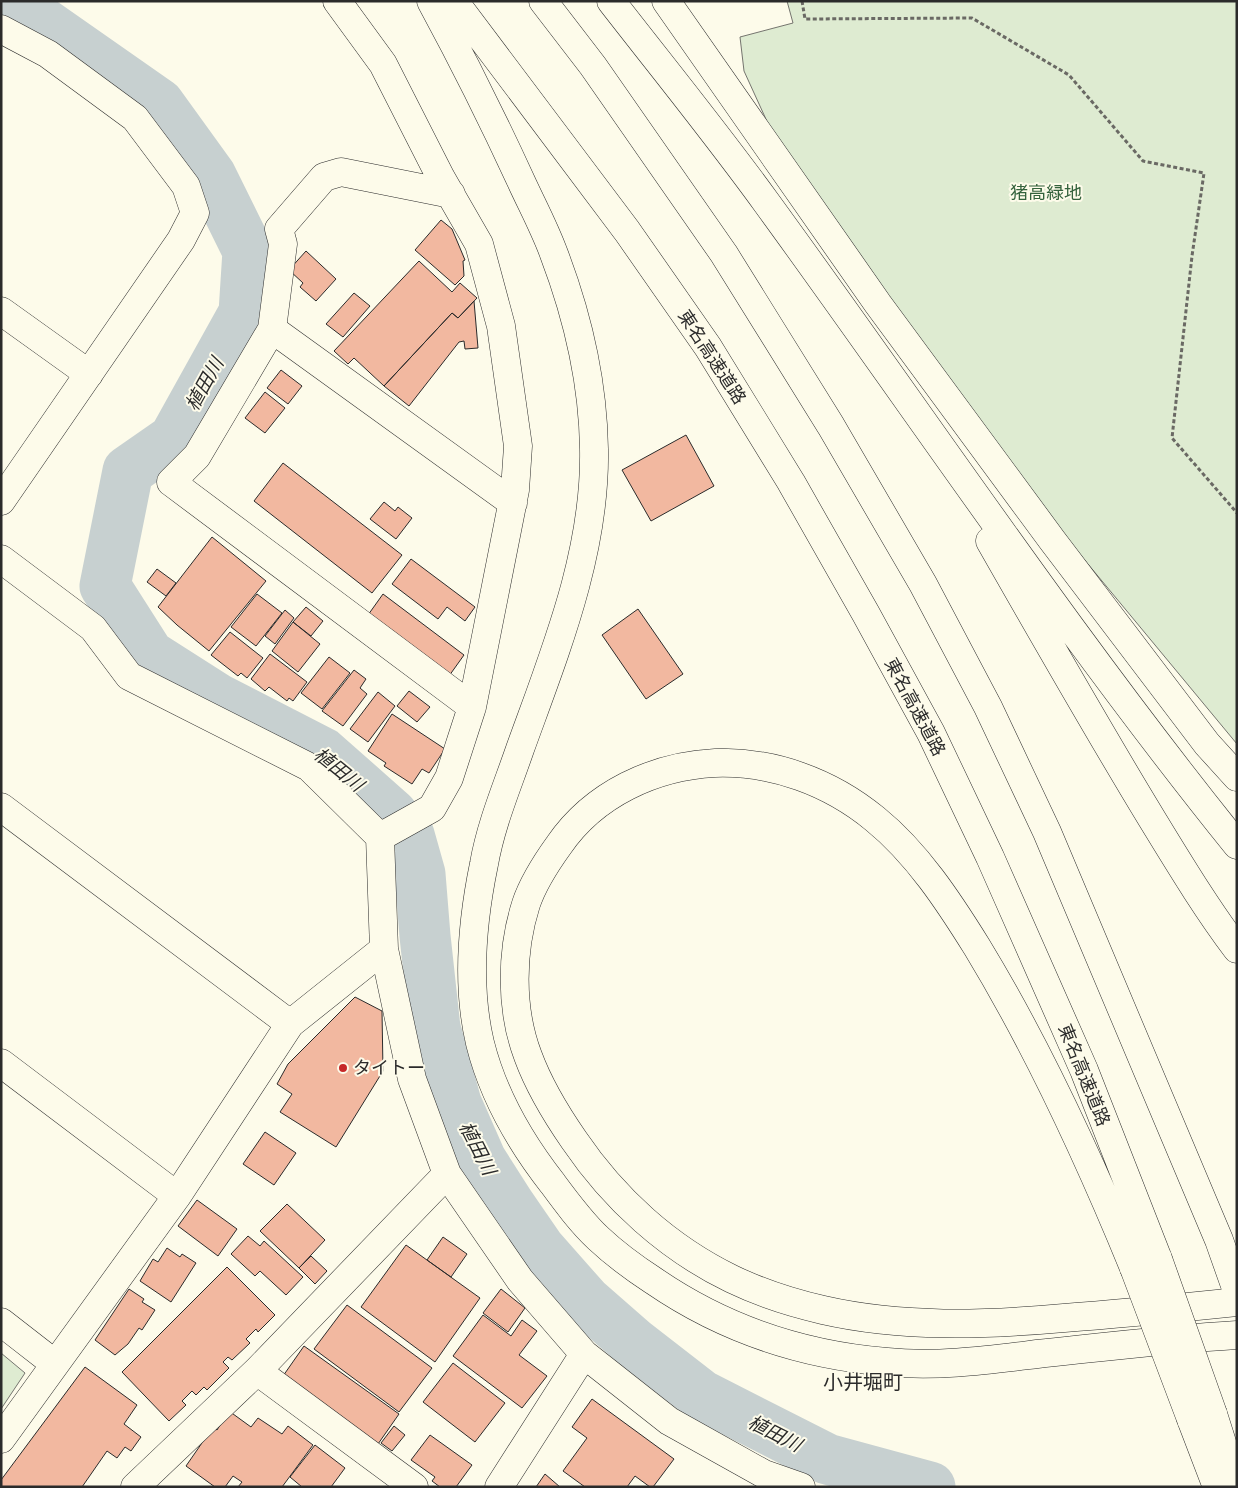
<svg xmlns="http://www.w3.org/2000/svg" width="1238" height="1488" viewBox="0 0 1238 1488" font-family="Inter,'Noto Sans JP',sans-serif">
	<rect width="100%" height="100%" fill="#fdfbea"/>
	<path fill="#deebd1" stroke="#74746e" d="M787,1H1237V744L1044,511L775,139L744,71L740,37L793,23Z
		M1,1353L25,1373L1,1409Z"/>
	<g fill="none" stroke-linecap="round" stroke-linejoin="round">
		<path stroke="#c7d0d0" stroke-width="51" d="M12,1L159,104L211,176L248,251L244,313L174,439L128,471L105,586L149,655L218,699L323,753L392,814L409,835L420,874L425,936L435,1028L456,1103L481,1160L509,1204L540,1249L586,1301L634,1343L701,1395L827,1459L930,1487"/>
	</g>
	<path fill="#f2b8a0" stroke="#2b2b2b" d="M441,220L452,229L465,260L463,261L464,276L455,285L415,250Z
		M306,251L336,279L316,301L300,287L303,283L289,270Z
		M419,261L452,292L460,283L477,298L458,318L452,313L384,386L354,358L348,364L334,351Z
		M354,293L370,306L343,337L326,324Z
		M474,301L478,348L465,349L464,341L459,342L409,406L384,386L452,313L458,318Z
		M281,370L302,386L288,404L267,388Z
		M265,392L285,408L265,433L245,418Z
		M686,435L714,486L651,521L622,470Z
		M283,463L402,555L372,593L254,501Z
		M384,502L395,511L398,507L412,518L396,539L370,519Z
		M212,537L266,581L209,651L177,625L158,607Z
		M411,559L475,607L465,621L447,607L438,619L392,584Z
		M157,569L176,583L166,596L147,582Z
		M257,594L282,613L256,646L231,627Z
		M383,594L464,655L449,676L368,615Z
		M306,607L323,621L311,636L293,622Z
		M638,609L683,674L646,699L602,635Z
		M285,610L294,618L275,644L265,636Z
		M293,622L320,644L298,672L272,651Z
		M230,632L263,658L247,678L241,673L238,676L211,655Z
		M270,654L307,682L293,701L289,698L287,701L269,687L265,691L251,679Z
		M329,657L350,673L322,709L301,693Z
		M354,670L366,679L360,688L367,694L343,726L322,711Z
		M409,691L430,707L417,722L397,706Z
		M378,692L395,706L368,742L350,729Z
		M392,714L445,749L429,773L422,769L412,784L384,766L386,763L368,751Z
		M355,997L382,1011L383,1071L336,1147L280,1112L292,1094L277,1084L288,1064Z
		M265,1132L296,1153L274,1185L243,1164Z
		M197,1200L237,1229L218,1256L178,1226Z
		M287,1204L325,1240L299,1268L260,1231Z
		M248,1236L260,1246L264,1241L303,1277L286,1295L260,1271L255,1276L231,1254Z
		M443,1237L467,1254L451,1277L427,1260Z
		M406,1245L480,1298L435,1362L361,1307Z
		M167,1248L180,1257L182,1254L196,1263L171,1302L140,1281L153,1259L158,1262Z
		M311,1256L327,1271L315,1284L299,1268Z
		M227,1267L275,1315L258,1332L256,1329L246,1339L250,1343L232,1360L228,1357L223,1362L229,1368L207,1390L204,1387L196,1395L192,1391L182,1401L186,1405L169,1421L122,1372Z
		M129,1289L144,1299L142,1302L155,1310L142,1330L139,1328L128,1344L115,1355L95,1340Z
		M501,1289L525,1308L508,1332L483,1313Z
		M347,1305L432,1368L399,1412L314,1349Z
		M483,1315L511,1336L522,1320L537,1331L519,1355L547,1376L522,1408L453,1356Z
		M304,1346L399,1414L378,1444L283,1376Z
		M453,1363L505,1403L475,1442L423,1402Z
		M85,1367L137,1405L124,1424L141,1437L131,1451L125,1447L117,1458L107,1451L82,1487H1V1480Z
		M592,1399L674,1459L653,1487H650L635,1476L627,1487H585L563,1471L587,1438L572,1427Z
		M229,1411L251,1427L258,1418L282,1434L288,1426L313,1445L282,1487H238L242,1482L233,1476L225,1487H215L186,1466L213,1427L217,1430Z
		M394,1426L405,1435L392,1451L381,1443Z
		M430,1435L472,1465L456,1487H440L432,1481L435,1477L411,1460Z
		M315,1445L345,1468L331,1487H302L290,1477Z
		M545,1474L560,1487H536Z"/>
	<g fill="none" stroke-linecap="round" stroke-linejoin="round">
		<g stroke="#2b2b2b" stroke-width="29">
			<path id="minor" d="M337,1L383,64L441,178L479,244L501,326L518,446L515,490L472,707L449,778L432,808L380,837
				M666,1L878,304L1052,540L1207,744L1237,777
				M1,29L48,54L135,118L186,186L195,213L181,240L1,501
				M451,194L341,172L324,177L279,229L283,244L272,329L197,456L171,482L472,707
				M1,311L89,374
				M272,329L513,503
				M1,559L93,628L129,676L309,767L380,837L384,949L290,1024L177,1196L1,1439
				M1,807L290,1024
				M384,949L412,1079L447,1174L520,1280L584,1354L669,1421L764,1474L801,1487
				M1,1063L177,1196
				M1,1322L55,1364
				M257,1371L414,1487
				M135,1487L257,1371L447,1174
				M499,1487L584,1354"/>
		</g>
		<g stroke="#2b2b2b" stroke-width="29">
			<path id="highway" d="M431,1C463,60 493,120 521,181C532,205 545,229 554,254C578,317 593,381 594,449C596,553 555,652 520,749C507,787 491,824 484,864C472,922 466,984 480,1043C493,1095 520,1142 553,1184C567,1203 581,1222 598,1238C615,1254 634,1268 654,1281C724,1329 802,1355 887,1362C937,1367 988,1360 1037,1354C1104,1347 1170,1339 1237,1335
				M454,1L627,231L708,347L791,482L866,614L931,733L990,857L1084,1070L1158,1259
				M543,1L593,66L724,254L831,426L923,584L988,707L1047,832L1219,1240L1237,1291
				M611,1C663,68 716,133 766,202C922,416 1070,638 1237,845
				M990,541C1043,634 1096,727 1152,819C1179,863 1206,908 1237,949
				M1134,1268C1089,1158 1039,1049 977,947C949,902 917,853 875,819C830,782 773,761 715,763C654,766 594,794 559,845C546,863 533,883 526,904C511,951 510,1009 528,1056C539,1086 556,1114 574,1140C614,1199 668,1248 732,1279C761,1293 792,1303 823,1310C902,1328 984,1325 1064,1318C1121,1314 1179,1308 1237,1302
				M1213,1414L1236,1487
				M1191,1419L1217,1487"/>
		</g>
		<path stroke="#6a6964" stroke-width="3" stroke-dasharray="4 2.5" stroke-linecap="butt" d="M802,1L805,19L972,18L1069,75L1143,161L1204,173L1192,256L1172,438L1237,513"/>
		<use href="#minor" stroke="#fdfbea" stroke-width="28"/>
		<use href="#highway" stroke="#fdfbea" stroke-width="28"/>
		<g stroke="#2b2b2b" stroke-width="29" stroke-linecap="butt">
			<path id="highway-bridge" d="M1158,1259L1213,1414
				M1134,1268L1191,1419"/>
		</g>
		<use href="#highway-bridge" stroke="#fdfbea" stroke-width="28"/>
	</g>
	<circle fill="#c62828" stroke="#fdfbea" stroke-width="2" cx="343" cy="1068" r="5"/>
	<g text-anchor="middle" stroke-width="4" stroke-linejoin="round" paint-order="stroke">
		<g font-size="18" fill="#34623c" stroke="#fdfbea">
			<text x="1046" y="199">猪高緑地</text>
		</g>
		<g font-size="18" fill="#2b2b2b" stroke="#fdfbea">
			<text transform="translate(712 357) rotate(57)" y="6">東名高速道路</text>
			<text transform="translate(915 707) rotate(62)" y="6">東名高速道路</text>
			<text transform="translate(1084 1075) rotate(68)" y="6">東名高速道路</text>
		</g>
		<g font-size="18" fill="#2b2b2b" stroke="#fdfbea" text-anchor="start">
			<text x="353" y="1074">タイトー</text>
		</g>
		<g font-size="19" font-style="italic" fill="#2b2b2b" stroke="#fdfbea">
			<text transform="translate(204 384) rotate(-61)" y="7">植田川</text>
			<text transform="translate(339 769) rotate(39)" y="7">植田川</text>
			<text transform="translate(478 1148) rotate(63)" y="7">植田川</text>
			<text transform="translate(775 1433) rotate(27)" y="7">植田川</text>
		</g>
		<g font-size="20" fill="#2b2b2b" stroke="#fdfbea">
			<text x="863" y="1389">小井堀町</text>
		</g>
	</g>
	<rect width="1238" height="1488" fill="none" stroke="#2b2b2b" stroke-width="5"/>
</svg>
